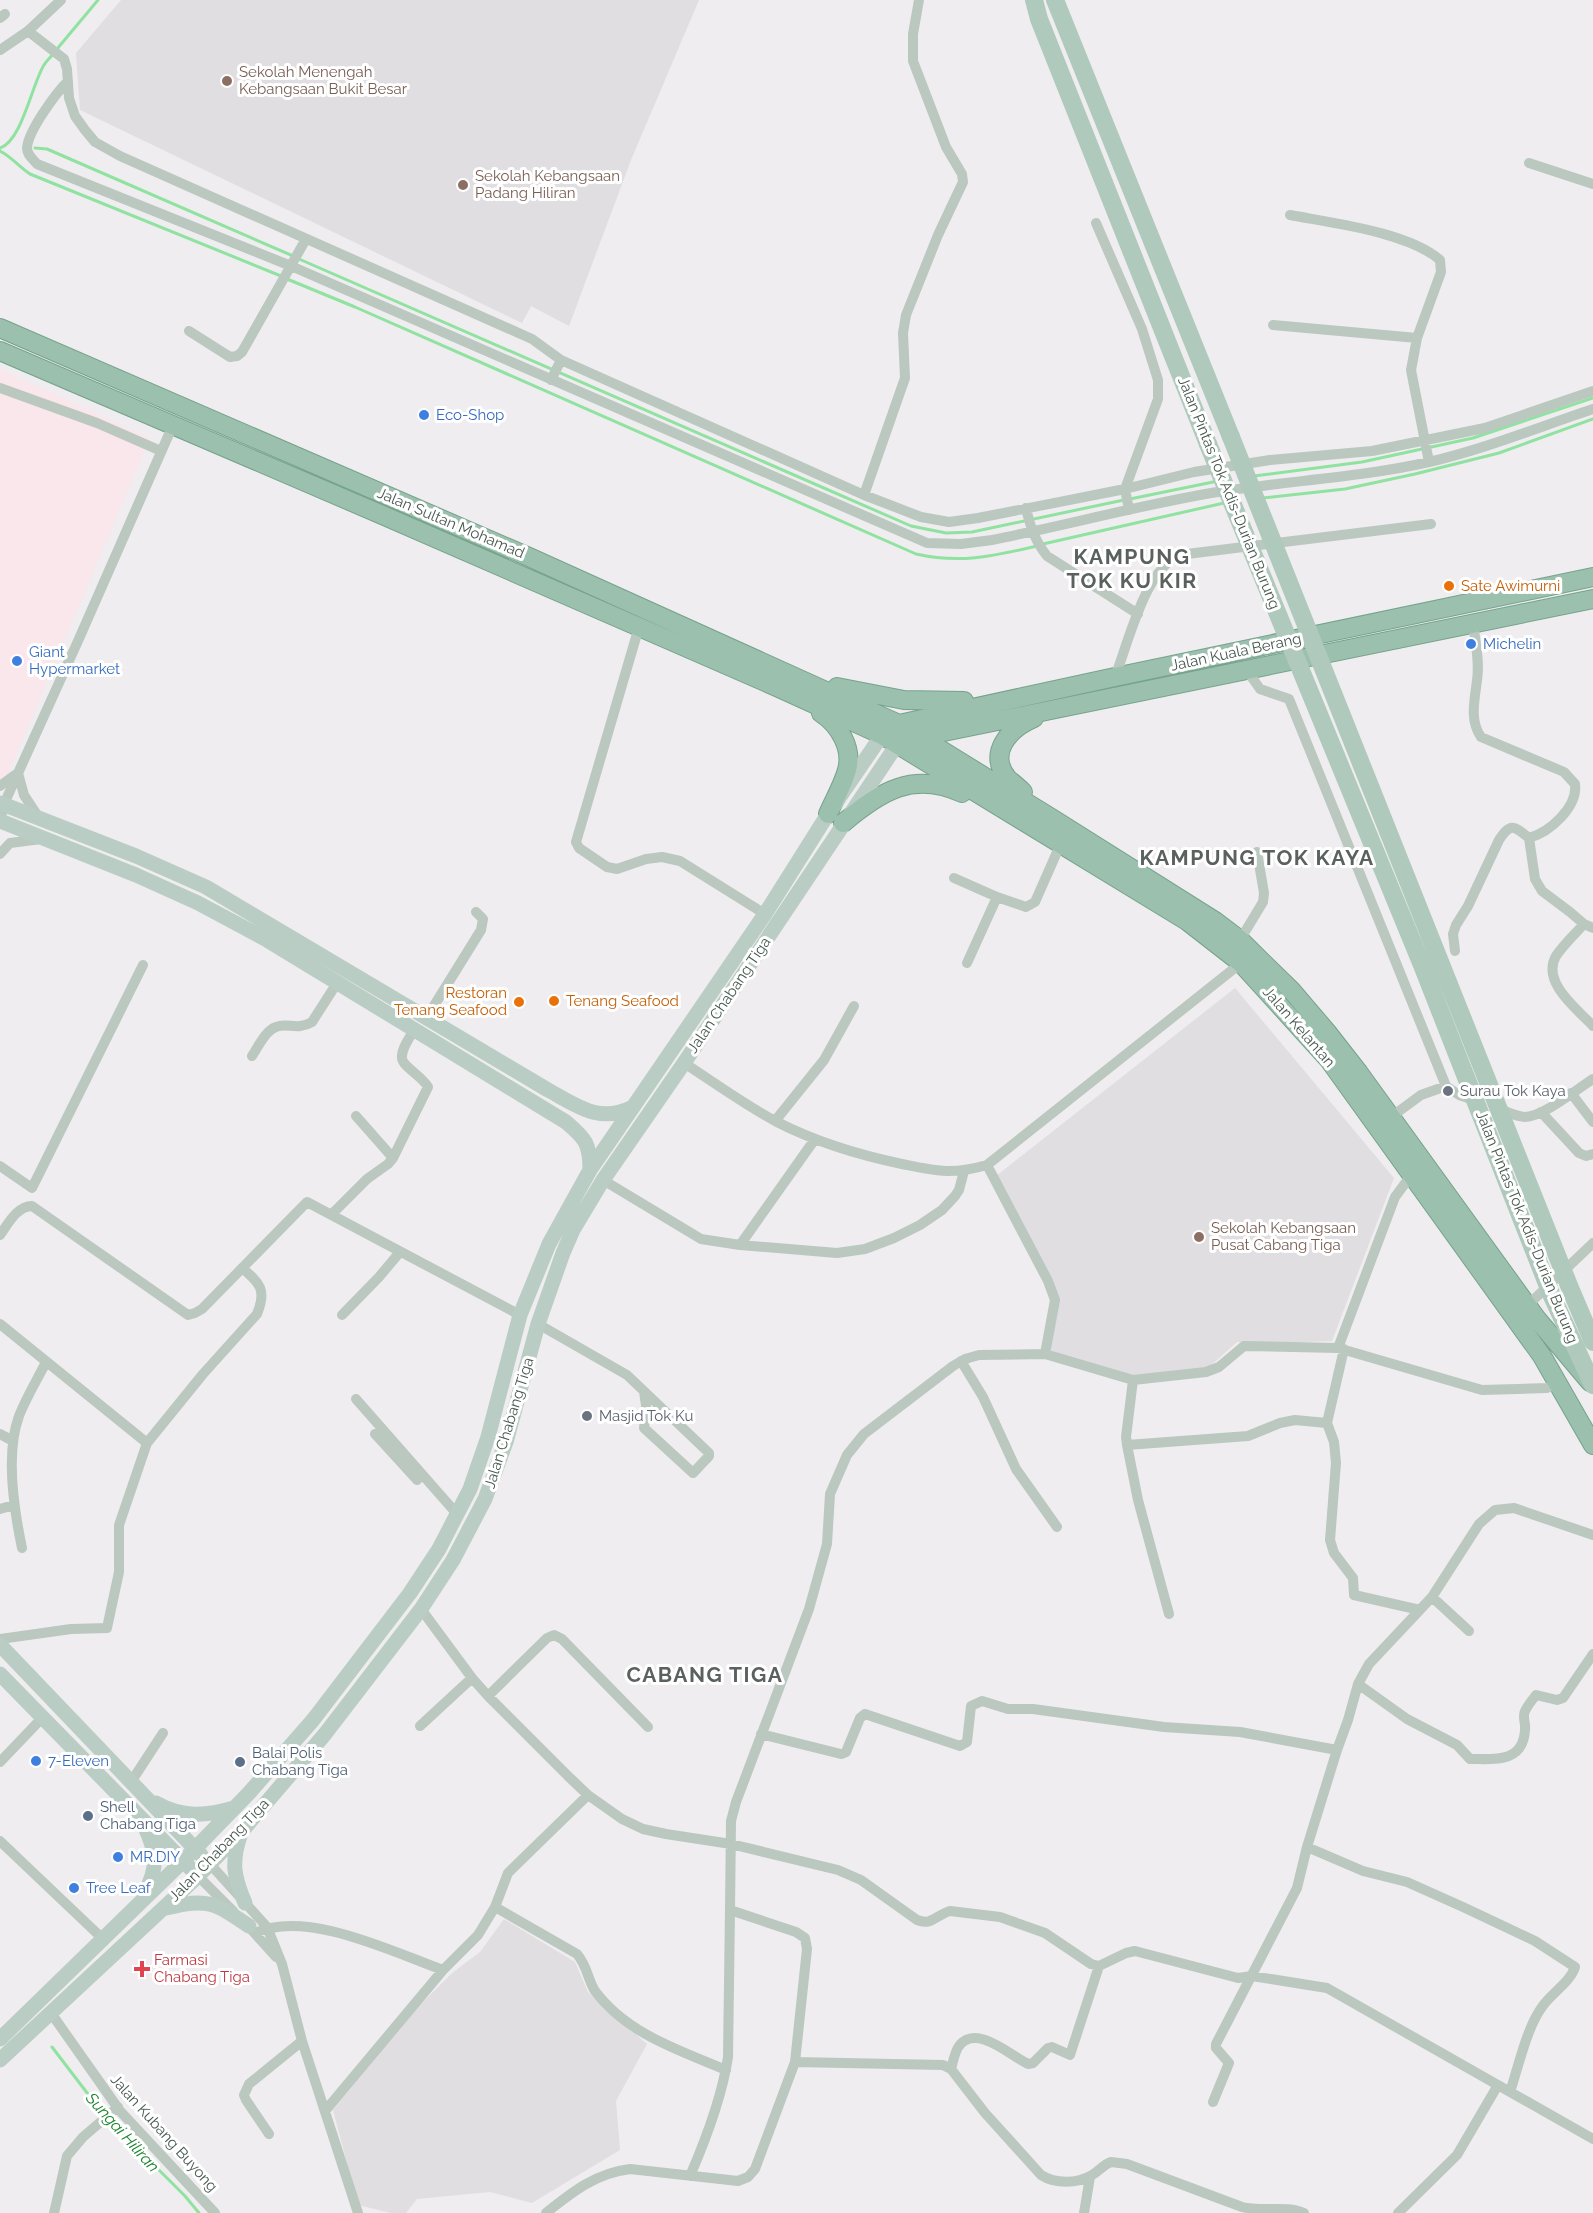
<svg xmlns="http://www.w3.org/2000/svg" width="1593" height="2213" viewBox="0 0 1593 2213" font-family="Raleway,sans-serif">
	<rect width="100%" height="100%" fill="#efedef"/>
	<path fill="#f9e7ec" d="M0,369L150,438L7,776L0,782Z"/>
	<path fill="#e0dee1" d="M121,0H699L631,160L569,326L531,306L522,323L80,110L76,53Z
		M1235,988L1394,1178L1332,1341L1251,1344L1237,1342L1207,1369L1132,1378L1048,1350L1057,1296L996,1176Z
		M504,1919L575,1962L588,1992L647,2044L616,2101L620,2150L532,2203L490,2192L417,2199L406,2213H391L358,2205L333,2110L411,2014L452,1973L480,1952Z"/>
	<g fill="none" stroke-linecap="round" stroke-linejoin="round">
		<path stroke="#90e2a0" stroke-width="3" d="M57,49L98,0
			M0,148C22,141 32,84 44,65C46,61 50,58 53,54
			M35,148L47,149L293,256
			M0,151C12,157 19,167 30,174L281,276
			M299,259L911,526L946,533L972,532L1124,500
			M287,279L355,307L916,554C961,564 993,556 1037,546
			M1254,476L1362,462L1473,438L1593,398
			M1263,498L1345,489L1415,474L1499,453L1593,419
			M1130,499L1218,481
			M1043,544L1224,503
			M52,2047L104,2115
			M109,2120L185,2196L199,2213"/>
		<g stroke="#75a38c" stroke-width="20">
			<path id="trunk" d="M0,328L529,557L899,724L1053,819L1215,921L1240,940L1292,991L1327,1032L1359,1073L1537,1319L1590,1382
				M0,351L380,514L779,688L882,735L1187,921L1241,963L1329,1060L1542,1356L1593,1445
				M837,687L904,700L964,701
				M821,713C839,725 853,748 847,770C843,785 834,800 828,814
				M894,728L899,724L1115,677L1593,577
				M914,738L1593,599
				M1023,792C1018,787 1013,783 1008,779C986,753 1010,728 1034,718
				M843,823C881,791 913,771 962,793"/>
		</g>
		<path stroke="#bac8c0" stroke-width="10" d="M0,18L5,14
			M28,31L64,59L67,69L69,98L75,116L85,130L95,142L120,156L532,339L561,360L864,495L921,517L949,522L978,518L1125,489L1194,472L1270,460L1372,451L1485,428L1593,391
			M0,50L28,31L61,0
			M68,81C56,93 28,131 27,148C27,155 33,159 37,164L291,266L927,543L961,544L992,540C1061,526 1130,508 1200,495C1276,481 1354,479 1429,462C1485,449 1539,427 1593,409
			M1529,163L1593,184
			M1290,215C1332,223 1408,232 1440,260L1441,272L1417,338
			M1096,223L1142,329L1158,380V399L1125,489L1129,510
			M1273,325L1417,338L1411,370L1429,462
			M189,331L230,357L237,356L242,352L306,239
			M551,380L561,360
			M0,388L97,423L161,451
			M864,495L905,378L903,333L906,315L938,235L963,182L962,174L946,147L913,61V34L919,0
			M1026,508C1030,526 1035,541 1047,556L1138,614
			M1473,622C1475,641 1480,662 1477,680C1475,699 1469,720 1481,737L1564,772L1575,784C1578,807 1550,832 1529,838
			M639,627L576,842L579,848L607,867L617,869L646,859L662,857L680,861L765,914
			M1246,669L1260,689L1289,699L1446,1086
			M1115,677C1127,646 1144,576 1173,559C1177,557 1183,555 1187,554L1431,524
			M18,773L24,795L39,818
			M0,786L15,775
			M0,822L4,804L78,641L173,425
			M0,854L10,843L41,839
			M954,878L997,897L1026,907L1035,902L1061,843
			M1584,924C1575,934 1563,945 1556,956C1541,982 1577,1009 1593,1026
			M1240,940L1263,902L1264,893L1257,852
			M1455,951L1453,934L1456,925L1468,906L1499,840C1511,822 1514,826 1529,838L1535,879L1542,891L1570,912L1584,924L1593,928
			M967,963L997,897
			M427,1017L481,930L483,919L476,912
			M252,1056C258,1047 265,1031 276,1027C287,1022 297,1031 312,1022L337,983
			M684,1063C715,1083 745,1105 777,1122C816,1142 859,1155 902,1164C937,1171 952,1175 987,1165L1241,963
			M1571,1093L1593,1122
			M1497,1108C1506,1111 1516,1117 1525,1117C1543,1117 1577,1089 1593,1079
			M1541,1112L1579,1153L1586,1156L1593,1154
			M356,1116L393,1158
			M1391,1117L1421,1095L1446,1086L1459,1095L1477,1101
			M775,1121L824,1060L854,1006
			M987,1165L1048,1281L1055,1300L1045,1354
			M0,1166L32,1188L143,965
			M603,1180L701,1239L740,1245L837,1253L865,1249L894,1238L920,1225L942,1210L955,1196L959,1190L964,1171
			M331,1215L367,1179L388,1164L393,1158L428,1087C423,1077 402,1066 402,1058C401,1049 410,1037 414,1030
			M0,1235C8,1224 17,1206 32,1206L188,1315L195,1313L202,1309L307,1202L520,1315
			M740,1245L815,1139
			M1527,1306L1593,1243
			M342,1315L379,1277L400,1252
			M0,1324L147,1443
			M538,1324L627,1375L709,1453V1456L693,1473L644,1428L646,1405L644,1392
			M1338,1348L1395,1197L1412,1174
			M1344,1349L1327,1423L1334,1442L1336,1463L1330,1540L1334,1553L1353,1578L1354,1595L1420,1610
			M961,1361L983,1397L1016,1469L1057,1527
			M1133,1380L1126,1437L1127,1445L1138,1500L1169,1614
			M356,1399L457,1514
			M0,1434L13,1441
			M375,1434L417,1480
			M1127,1445L1248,1436L1280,1423L1295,1420L1327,1423
			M0,1509L14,1505
			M22,1548C14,1510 5,1454 19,1416C26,1398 37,1380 46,1362
			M1432,1597L1469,1631
			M421,1609L472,1678L488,1696L568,1776L588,1795L622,1819L643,1829L666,1834L731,1844L838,1870L861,1880L917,1920C932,1926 936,1915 950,1911L1000,1917L1045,1933L1091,1964L1099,1966L1126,1953L1135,1951L1238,1978L1252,1976L1327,1988L1593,2139
			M0,1639L71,1629L107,1628L119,1572V1525L147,1443L203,1374L257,1314C267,1290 260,1283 242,1268
			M1358,1684L1407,1719L1457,1745L1470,1759C1495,1759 1523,1763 1525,1730C1526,1723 1522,1717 1525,1711C1528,1705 1532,1700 1536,1695L1557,1700L1563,1698L1593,1654
			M488,1696L547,1638L554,1635L562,1639L648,1727
			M420,1726L472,1678
			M761,1734L841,1754L846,1752L860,1718L865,1714L960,1746L967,1742L971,1706L982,1701L1008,1709H1033L1164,1727L1240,1732L1337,1750
			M0,1762L43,1717
			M131,1782L163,1733
			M0,1841L103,1939
			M1307,1847L1363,1871L1407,1882L1463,1907L1535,1941L1575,1967C1570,1983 1551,1993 1542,2007C1527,2027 1518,2068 1510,2092
			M210,1864L267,1927L282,1964L302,2041L358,2213
			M198,1876L233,1911
			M495,1907L577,1954C588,1967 588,1981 595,1991C627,2034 679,2050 726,2070
			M250,1928L276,1957
			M255,1933C306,1909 393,1952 443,1970
			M51,2013L120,2111L215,2213
			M795,2062L943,2065L951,2069L985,2113L1041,2175C1055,2184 1077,2184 1092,2175C1099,2171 1103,2165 1111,2162L1127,2164L1242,2207C1262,2212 1286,2205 1304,2213
			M951,2069C953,2062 955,2051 959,2046C976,2023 1011,2056 1028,2064L1033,2063L1048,2048L1052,2047L1070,2055L1099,1966
			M1213,2102L1229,2063L1216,2048V2044L1297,1888L1307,1847L1337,1750L1348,1720L1358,1684L1369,1664L1432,1597L1479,1524L1495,1510L1514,1508L1593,1535
			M325,2111L443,1970L478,1935L495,1907L508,1873L588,1795
			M269,2134L246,2100L244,2095L249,2084L302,2041
			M690,2176C706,2139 722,2097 728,2057L730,1910
			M54,2213L67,2156L83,2137L118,2107
			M546,2213C572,2192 596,2173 630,2169L738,2181L748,2177L755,2169L795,2062L807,1949L805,1938L796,1932L730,1910L731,1821L736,1802L809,1609L827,1544L830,1494L847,1455L864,1434L953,1366L965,1359L979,1355L1045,1354L1133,1380L1206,1372L1219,1367L1244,1346L1338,1348L1482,1390L1547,1388L1559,1383
			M1084,2213L1090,2177
			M1398,2213L1457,2155L1498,2085"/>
		<path stroke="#bacdc4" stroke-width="15" d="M0,803L136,856L206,887L548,1090C578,1106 599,1124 633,1107
			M0,821L136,875L198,903L267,940L566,1122C586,1139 590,1144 590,1170
			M0,1645L201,1855
			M0,1674L190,1868
			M156,1803C182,1818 207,1816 234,1808
			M145,1827C157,1853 158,1868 145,1892
			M240,1836C231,1863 234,1877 245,1903
			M166,1908C208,1898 214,1902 249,1926
			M0,2039L183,1861L249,1793L313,1720L410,1593L439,1549L470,1489L488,1437L520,1315L549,1244L590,1170L765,914L828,814L882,735
			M0,2060L198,1876L242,1831L325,1734L421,1609L453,1560L485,1499L506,1442L538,1324L563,1253L573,1230L603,1180L684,1063L898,743"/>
		<path stroke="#afc9bc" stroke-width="18" d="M1034,0L1039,19L1208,444
			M1055,0L1231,437"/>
		<use href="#trunk" stroke="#9cc0ae" stroke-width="18"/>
		<path stroke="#afc9bc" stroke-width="18" d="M1231,437L1570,1288L1593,1342
			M1208,444L1422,965L1551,1294L1593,1385"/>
	</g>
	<g fill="#8d6e63" stroke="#fff" stroke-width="2">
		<circle cx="227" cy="81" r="6"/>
		<circle cx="463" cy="185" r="6"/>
		<circle cx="1199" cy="1237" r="6"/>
	</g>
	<g fill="#3f7fe0" stroke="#fff" stroke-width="2">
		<circle cx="424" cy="415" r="6"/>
		<circle cx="1471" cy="644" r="6"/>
		<circle cx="17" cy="661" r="6"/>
		<circle cx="36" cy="1761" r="6"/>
		<circle cx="118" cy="1857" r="6"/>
		<circle cx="74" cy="1888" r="6"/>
	</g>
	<g fill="#e8710a" stroke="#fff" stroke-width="2">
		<circle cx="1449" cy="586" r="6"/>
		<circle cx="554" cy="1001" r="6"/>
		<circle cx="519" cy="1002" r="6"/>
	</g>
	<g fill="#6b7280" stroke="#fff" stroke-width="2">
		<circle cx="1448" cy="1091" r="6"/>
		<circle cx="587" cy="1416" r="6"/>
	</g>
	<g fill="#5c6f8a" stroke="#fff" stroke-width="2">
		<circle cx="240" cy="1762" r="6"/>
		<circle cx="88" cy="1816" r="6"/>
	</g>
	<path fill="#e0444e" stroke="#fff" stroke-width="2" d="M139 1960h6v6h6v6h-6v6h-6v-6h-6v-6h6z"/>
	<g text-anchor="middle" stroke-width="6" stroke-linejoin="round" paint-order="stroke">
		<g font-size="15" fill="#785e54" stroke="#fff" text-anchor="start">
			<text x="239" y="77">Sekolah Menengah<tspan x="239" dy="17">Kebangsaan Bukit Besar</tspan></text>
			<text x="475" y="181">Sekolah Kebangsaan<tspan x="475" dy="17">Padang Hiliran</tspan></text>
			<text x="1211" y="1233">Sekolah Kebangsaan<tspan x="1211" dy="17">Pusat Cabang Tiga</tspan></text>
		</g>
		<g font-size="15" fill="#366cbe" stroke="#fff" text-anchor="start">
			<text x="436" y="420">Eco-Shop</text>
			<text x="1483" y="649">Michelin</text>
			<text x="29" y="657">Giant<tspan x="29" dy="17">Hypermarket</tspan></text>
			<text x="48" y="1766">7-Eleven</text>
			<text x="130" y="1862">MR.DIY</text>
			<text x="86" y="1893">Tree Leaf</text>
		</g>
		<g font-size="15" fill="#47584f" stroke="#fff">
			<text transform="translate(1229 493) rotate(68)" y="5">Jalan Pintas Tok Adis-Durian Burung</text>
			<text transform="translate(451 523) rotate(23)" y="5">Jalan Sultan Mohamad</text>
			<text transform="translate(1236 652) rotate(-12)" y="5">Jalan Kuala Berang</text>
			<text transform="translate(729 995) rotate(-56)" y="5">Jalan Chabang Tiga</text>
			<text transform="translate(1299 1027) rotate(49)" y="5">Jalan Kelantan</text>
			<text transform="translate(1527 1227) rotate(68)" y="5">Jalan Pintas Tok Adis-Durian Burung</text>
			<text transform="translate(509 1423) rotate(-73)" y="5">Jalan Chabang Tiga</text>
			<text transform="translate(219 1850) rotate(-46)" y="5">Jalan Chabang Tiga</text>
			<text transform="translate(164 2133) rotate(48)" y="5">Jalan Kubang Buyong</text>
		</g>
		<g font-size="15" fill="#c56008" stroke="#fff" text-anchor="start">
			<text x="1461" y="591">Sate Awimurni</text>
			<text x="507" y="998" text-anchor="end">Restoran<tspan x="507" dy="17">Tenang Seafood</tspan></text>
			<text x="566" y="1006">Tenang Seafood</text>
		</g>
		<g font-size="15" fill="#5b616d" stroke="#fff" text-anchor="start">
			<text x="1460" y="1096">Surau Tok Kaya</text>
			<text x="599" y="1421">Masjid Tok Ku</text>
		</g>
		<g font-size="15" fill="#4e5e75" stroke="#fff" text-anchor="start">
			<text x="252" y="1758">Balai Polis<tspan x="252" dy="17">Chabang Tiga</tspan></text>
			<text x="100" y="1812">Shell<tspan x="100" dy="17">Chabang Tiga</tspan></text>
		</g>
		<g font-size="15" fill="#be3a42" stroke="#fff" text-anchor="start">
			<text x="154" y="1965">Farmasi<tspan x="154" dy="17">Chabang Tiga</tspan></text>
		</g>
		<g font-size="16" font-style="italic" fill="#1a842e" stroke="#fff">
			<text transform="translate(123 2132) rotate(48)" y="6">Sungai Hiliran</text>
		</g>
		<g font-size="21" font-weight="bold" letter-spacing="1.5" fill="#5a615e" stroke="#fff">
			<text x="1132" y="564">KAMPUNG<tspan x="1132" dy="24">TOK KU KIR</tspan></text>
			<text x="1257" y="865">KAMPUNG TOK KAYA</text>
			<text x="705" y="1682">CABANG TIGA</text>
		</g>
	</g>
</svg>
